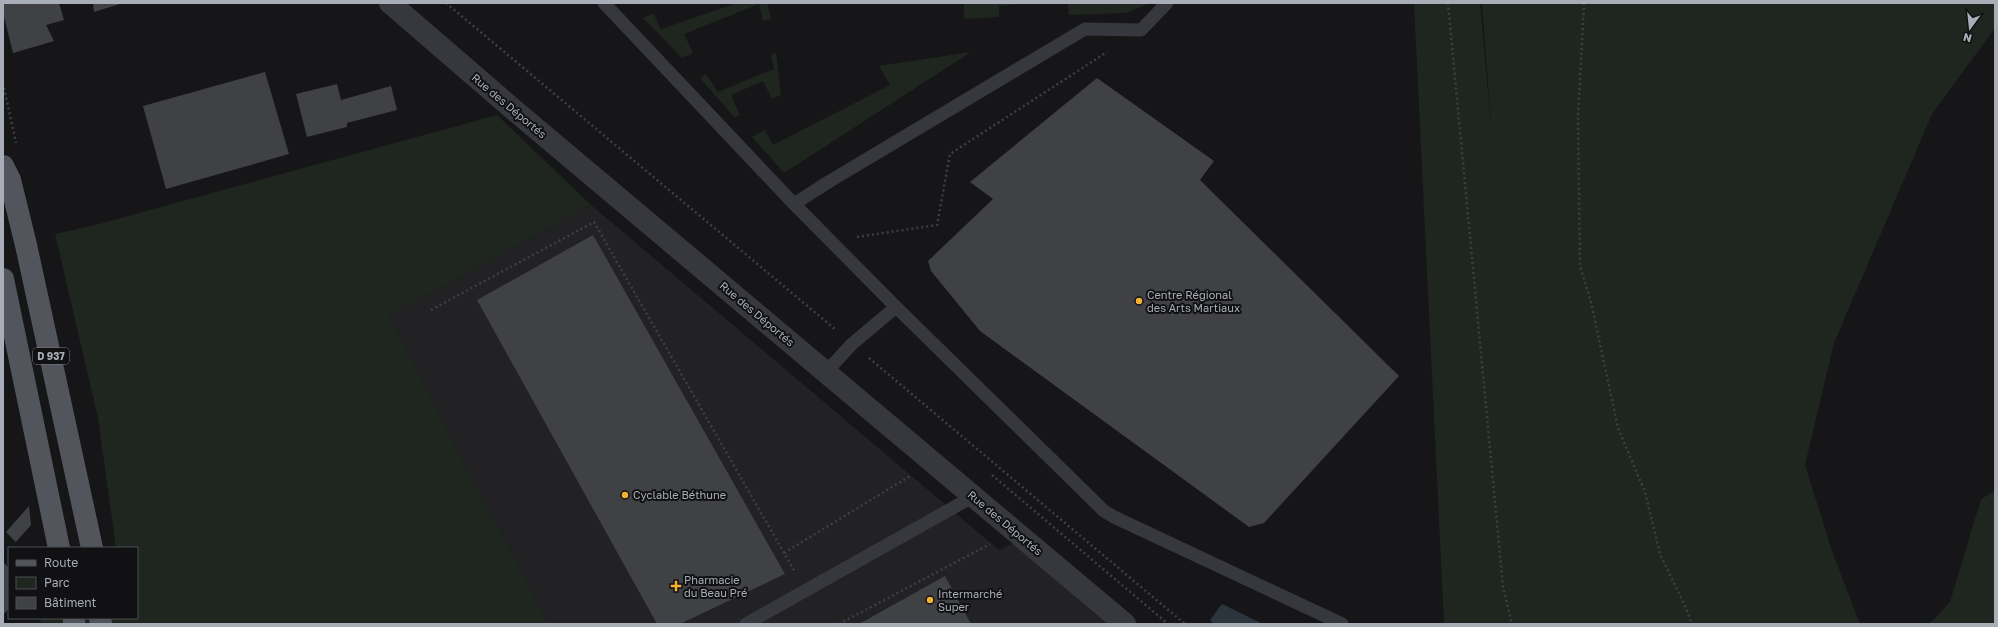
<svg xmlns="http://www.w3.org/2000/svg" width="1998" height="627" viewBox="0 0 1998 627" font-family="'Golos Text',sans-serif">
	<rect width="100%" height="100%" fill="#161618"/>
	<path fill="#222225" d="M591,205L999,550L1024,538L1125,624H548L389,316Z"/>
	<path fill="#1e261f" d="M737,3H767L771,19L763,21L759,4L684,34L693,53L682,58L643,18L653,13L661,29Z
		M964,3H1030L999,6V17L964,19Z
		M1068,3H1150L1126,13L1069,15Z
		M1414,3H1480L1492,137L1482,3H1995V28L1932,114L1834,343L1805,465L1832,551L1860,624H1444Z
		M971,52L784,173L752,137L765,130L773,145L890,85L879,66Z
		M776,53L781,95L772,99L763,81L731,95L740,115L735,118L700,78L706,74L718,92L774,69L771,55Z
		M497,115L591,205L389,316L548,624H41L40,618H137V548H116L98,418L55,234L103,223Z
		M1995,491V624H1929L1950,602L1981,499Z"/>
	<path fill="#2c353c" d="M1222,604L1263,624H1214L1210,620Z"/>
	<path fill="#404145" d="M3,3H59L64,20L46,25L54,41L13,53L3,13Z
		M93,3H123L94,12Z
		M265,72L289,154L166,189L143,106Z
		M1097,78L1214,161L1200,180L1399,376L1264,523L1249,527L980,331L931,271L928,261L993,199L970,182Z
		M337,84L341,100L391,86L397,110L347,123V127L307,137L296,94Z
		M593,235L785,574L680,624H657L477,300Z
		M29,506L31,525L16,542L6,532Z
		M3,562L9,568V608L3,615Z
		M945,576L971,624H859Z"/>
	<g fill="none" stroke-linecap="round" stroke-linejoin="round">
		<path stroke="#3d3f44" stroke-width="2.5" stroke-dasharray="2 3" stroke-linecap="butt" d="M446,3L836,330
			M1448,3L1503,587L1512,624
			M1584,3L1578,117L1580,266L1591,302L1618,428L1645,492L1660,554L1685,606L1692,624
			M3,83L16,143
			M857,237L937,225L950,154L1107,52
			M431,310L594,222L795,572
			M869,358L1185,624
			M992,475L1168,624
			M784,553L910,476
			M839,624L990,544"/>
		<path stroke="#37383d" stroke-width="13" d="M604,3L794,204L896,307L1104,511L1114,517L1342,624
			M794,204L830,181L1085,29L1141,30L1167,3
			M826,372L852,344L896,307
			M746,624L974,496"/>
		<path stroke="#37383d" stroke-width="22" d="M390,3L514,110L1125,624"/>
		<path stroke="#53555c" stroke-width="22" d="M3,166L10,180L26,245L92,548
			M3,279L59,548
			M74,618V624
			M100,618L101,624"/>
	</g>
	<g fill="#f2b134" stroke="#111113" stroke-width="1.5">
		<circle cx="1139" cy="301" r="4"/>
		<circle cx="625" cy="495" r="4"/>
		<path d="M674 580h4v4h4v4h-4v4h-4v-4h-4v-4h4z"/>
		<circle cx="930" cy="600" r="4"/>
	</g>
	<g text-anchor="middle" stroke-width="4" stroke-linejoin="round" paint-order="stroke">
		<rect fill="#111113" stroke="#7b7e86" stroke-width="1" x="33" y="348" width="36" height="16" rx="3"/>
		<g font-size="10" font-weight="bold" fill="#a8adb8">
			<text x="51" y="360">D 937</text>
		</g>
		<g font-size="11" fill="#a8adb8" stroke="#111113">
			<text transform="translate(509 106) rotate(40)" y="4">Rue des Déportés</text>
			<text transform="translate(757 314) rotate(40)" y="4">Rue des Déportés</text>
			<text transform="translate(1005 523) rotate(40)" y="4">Rue des Déportés</text>
		</g>
		<g font-size="11" fill="#a8adb8" stroke="#111113" text-anchor="start">
			<text x="1147" y="299">Centre Régional<tspan x="1147" dy="13">des Arts Martiaux</tspan></text>
			<text x="633" y="499">Cyclable Béthune</text>
			<text x="684" y="584">Pharmacie<tspan x="684" dy="13">du Beau Pré</tspan></text>
			<text x="938" y="598">Intermarché<tspan x="938" dy="13">Super</tspan></text>
		</g>
	</g>
	<rect width="1998" height="627" fill="none" stroke="#a8adb8" stroke-width="8"/>
	<rect x="8" y="547" width="130" height="72" fill="#111113" stroke="#4d4f55"/>
	<rect x="16" y="560" width="20" height="6" fill="#53555c" stroke="#4d4f55"/>
	<text x="44" y="567" font-size="12" fill="#a8adb8">Route</text>
	<rect x="16" y="577" width="20" height="12" fill="#1e261f" stroke="#4d4f55"/>
	<text x="44" y="587" font-size="12" fill="#a8adb8">Parc</text>
	<rect x="16" y="597" width="20" height="12" fill="#404145" stroke="#4d4f55"/>
	<text x="44" y="607" font-size="12" fill="#a8adb8">Bâtiment</text>
	<g transform="translate(1970 28) rotate(195)" stroke="#111113" stroke-width="3" paint-order="stroke">
	<path d="M0-3L7 15L0 10L-7 15Z" fill="#a8adb8"/>
	<text y="-6" font-size="11" font-weight="bold" text-anchor="middle" fill="#a8adb8">N</text>
	</g>
</svg>
